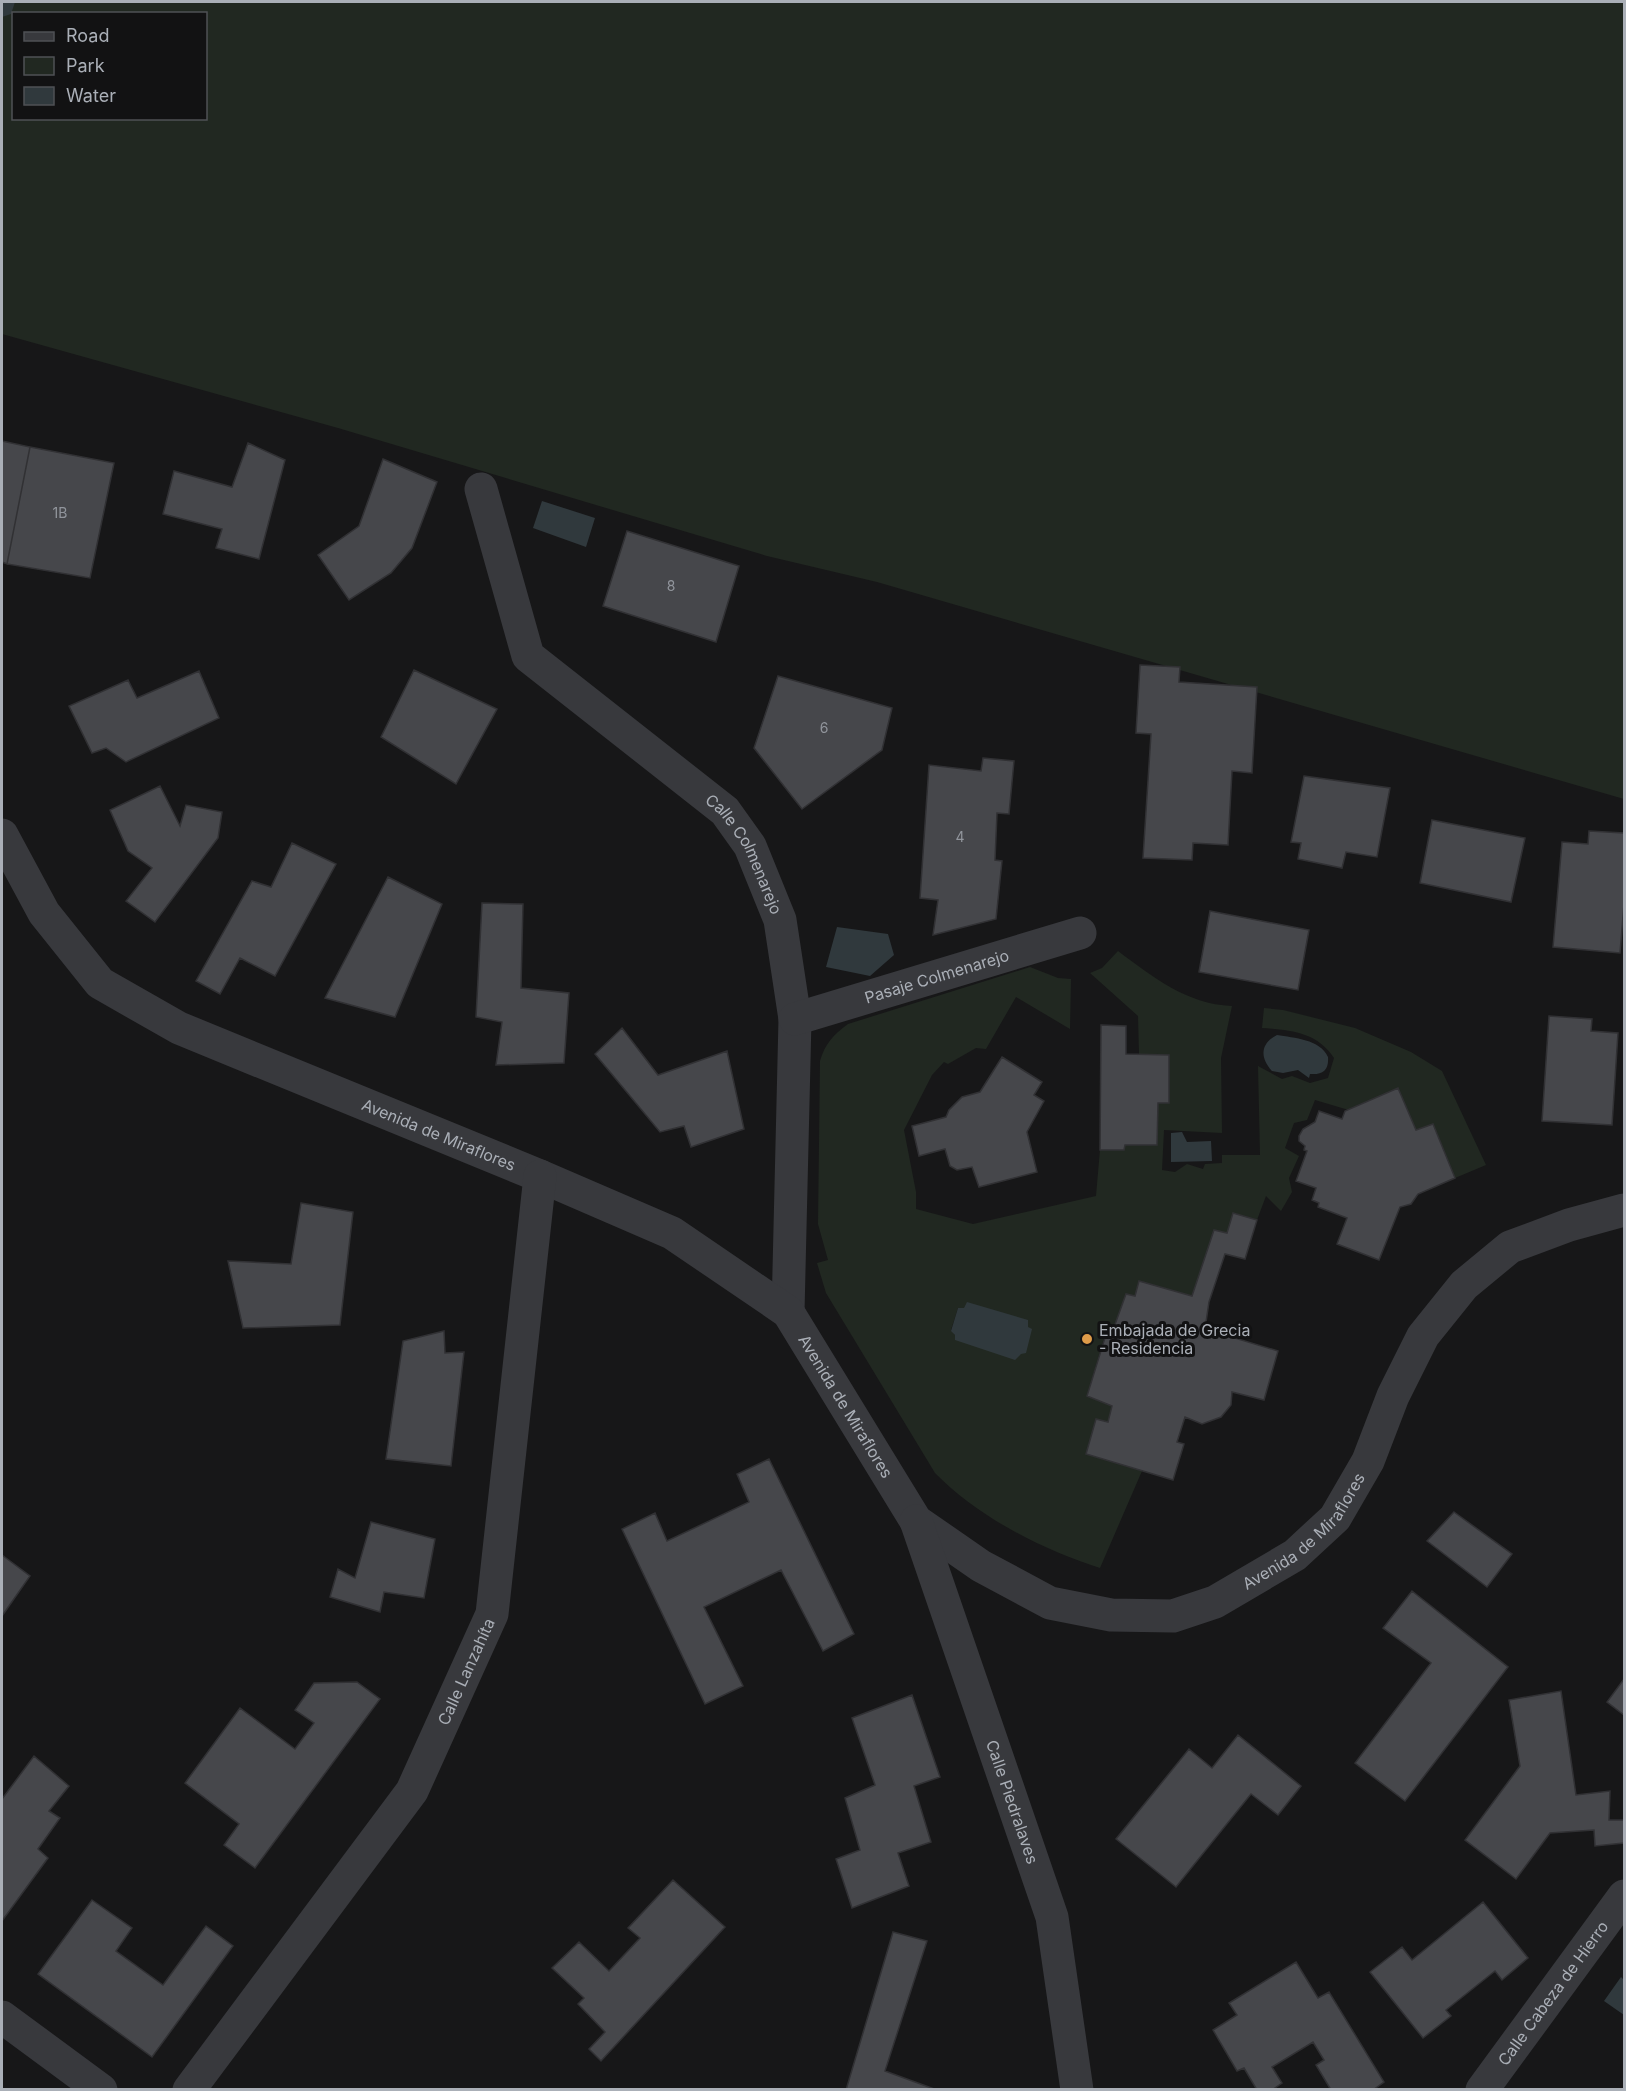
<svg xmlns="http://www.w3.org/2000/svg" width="1626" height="2091" viewBox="0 0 1626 2091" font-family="Inter,sans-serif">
	<rect width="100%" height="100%" fill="#171718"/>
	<path fill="#212821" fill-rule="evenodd" d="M2,2H1624V799L877,582L767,556L338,428L2,334ZM14,14H206V118H14Z
		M1118,951C1153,977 1186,1004 1232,1006L1221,1058L1222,1133L1164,1130L1162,1170L1175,1172L1187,1164L1203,1169L1205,1164L1222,1163V1155H1260L1258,1066L1282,1079L1292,1076L1310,1083L1328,1078L1334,1058C1317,1032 1290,1030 1262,1028L1264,1008L1283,1010L1355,1028L1411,1052L1442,1071L1486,1165L1455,1178L1433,1124L1416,1130L1315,1100L1307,1120L1294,1123L1285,1148L1299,1156L1289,1178L1292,1192L1281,1211L1266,1196L1257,1220L1234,1213L1227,1233L1192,1296L1139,1281L1135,1296L1126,1294L1113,1330L1107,1328L1087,1396L1112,1406L1108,1422L1096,1419L1086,1454L1142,1471L1100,1568C1042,1550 977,1516 935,1473L826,1293L817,1263L828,1260L818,1224L820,1061C825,1044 833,1035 848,1024L1030,967L1058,978L1071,979L1070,1029L1016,997L986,1049L976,1048L948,1064L944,1062L932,1075L904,1130L916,1192V1209L973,1224L1096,1196L1100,1150H1124L1125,1145H1157L1158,1103H1168L1139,1054L1138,1016L1090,973L1102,968ZM958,1308H964L955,1335L951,1330Z"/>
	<path fill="#30393d" d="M2,2H15L11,14L2,17Z
		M542,501L595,518L586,547L533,528Z
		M837,927L888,934L894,955L870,976L826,967Z
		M1277,1035C1294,1038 1320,1039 1328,1057C1329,1070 1323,1075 1310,1074L1309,1078L1298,1070L1283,1073L1272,1071C1259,1057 1261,1043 1277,1035Z
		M1182,1132L1187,1142L1211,1141L1212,1161L1171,1162V1133Z
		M967,1302L1028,1320V1327L1032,1329L1026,1353L1021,1354L1015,1360L955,1340V1335L951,1331L958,1308H964Z
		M1621,1977L1624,1980V2015L1604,2001Z"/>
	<path fill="#46474b" stroke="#313134" stroke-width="1.5" d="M2,441L30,447L7,564L2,562Z
		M248,443L285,460L259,559L216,548L222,529L163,514L174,471L232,487Z
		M30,447L114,463L90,578L7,564Z
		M383,459L437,482L412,548L391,573L349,600L318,555L359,526Z
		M627,531L739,566L716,642L603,606Z
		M1140,665L1180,667L1179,682L1257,687L1252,773L1232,771L1228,845L1193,843L1192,860L1143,858L1151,734L1136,733Z
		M414,670L497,709L456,784L381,737Z
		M199,671L219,718L126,762L106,748L92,753L69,706L128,680L137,698Z
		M778,676L892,708L882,750L802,809L754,748Z
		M983,758L1014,761L1009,814L997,813L995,860L1002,861L996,919L933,935L938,900L920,898L929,765L981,771Z
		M1304,776L1390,788L1377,857L1346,852L1342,868L1298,859L1301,843L1291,842Z
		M160,786L180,826L186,805L222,812L218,838L155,922L126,901L152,868L128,851L110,810Z
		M1432,820L1525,838L1511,902L1420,883Z
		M1589,831L1624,833V904L1620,953L1553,947L1562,842L1588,844Z
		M292,843L336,864L275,976L240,958L220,994L196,981L252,881L271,887Z
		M388,877L442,904L395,1017L325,998Z
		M482,903L523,904L521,988L569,993L564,1063L496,1065L502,1022L476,1017Z
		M1210,911L1309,930L1298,990L1199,972Z
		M1549,1016L1592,1019L1591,1031L1618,1033L1612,1125L1542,1121Z
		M1101,1025L1126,1026V1054L1169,1055V1103H1158L1157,1145H1125L1124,1150H1100Z
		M622,1028L658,1075L727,1051L744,1129L691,1147L684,1126L660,1132L595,1054Z
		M1002,1057L1042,1082L1034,1095L1044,1101L1027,1132L1037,1172L979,1187L972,1167L957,1170L950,1166L945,1149L919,1156L912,1126L946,1117L949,1110L962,1097L980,1092Z
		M1398,1088L1416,1130L1433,1124L1455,1178L1418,1194L1411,1204L1400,1207L1379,1260L1337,1244L1347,1218L1318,1207L1319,1203L1312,1200L1316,1188L1296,1181L1307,1151L1304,1150L1305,1146L1299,1141V1136L1303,1129L1315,1122L1319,1111L1342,1119L1345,1111Z
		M301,1203L353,1212L340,1325L243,1328L228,1261L291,1264Z
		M1233,1213L1257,1220L1245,1259L1225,1254L1209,1302L1205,1329L1278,1351L1264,1400L1232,1392L1231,1405L1221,1417L1202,1424L1185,1417L1177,1442L1184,1444L1173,1480L1086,1454L1096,1419L1108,1422L1112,1406L1087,1396L1108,1328L1113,1330L1126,1294L1135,1296L1139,1281L1192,1296L1214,1230L1227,1233Z
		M444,1331L445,1353L464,1352L451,1466L386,1459L403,1341Z
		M769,1459L854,1634L823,1651L781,1570L704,1607L743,1686L705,1704L622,1529L655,1513L667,1541L749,1502L737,1474Z
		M1454,1512L1512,1554L1487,1587L1427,1541Z
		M371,1522L435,1539L424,1598L384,1592L380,1612L330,1597L338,1569L355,1578Z
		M2,1555L30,1576L2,1616Z
		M1412,1591L1508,1667L1405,1801L1355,1763L1431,1663L1383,1628Z
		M1624,1679V1715L1607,1702Z
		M357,1682L380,1699L255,1868L224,1845L239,1824L185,1783L240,1708L295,1749L314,1723L295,1710L314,1683Z
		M1561,1691L1576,1795L1610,1791L1609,1820H1624V1843L1595,1846L1594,1830L1550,1833L1516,1879L1465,1840L1520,1766L1509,1700Z
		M912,1695L940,1777L914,1786L931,1842L898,1853L909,1886L852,1908L836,1859L860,1850L845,1798L875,1785L852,1718Z
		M1238,1735L1301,1786L1278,1815L1251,1794L1176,1887L1116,1839L1189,1749L1212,1768Z
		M34,1756L69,1786L49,1811L60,1818L38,1849L48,1858L2,1921V1799Z
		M673,1880L725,1927L601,2061L589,2049L605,2032L578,2004L584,1998L552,1968L579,1942L609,1971L640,1938L628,1928Z
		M92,1900L132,1928L116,1951L163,1985L206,1926L233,1946L152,2057L38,1974Z
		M1483,1902L1528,1958L1502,1980L1495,1971L1446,2010L1451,2016L1423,2038L1370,1972L1402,1947L1412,1960Z
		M893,1932L927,1941L885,2071L937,2090H846Z
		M1296,1962L1318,1998L1329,1992L1384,2082L1373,2090H1331L1316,2065L1324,2060L1313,2042L1272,2067L1282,2083L1272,2090H1257L1244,2068L1237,2071L1213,2030L1237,2015L1229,2003Z"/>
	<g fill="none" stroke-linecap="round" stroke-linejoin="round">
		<g stroke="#38393d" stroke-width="33">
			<path id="s1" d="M481,489L528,656L725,811L750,846L780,920L795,1019L788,1312"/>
			<path id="s2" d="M2,835L44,913L100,983L179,1028L540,1176L672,1233L788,1312L916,1521L981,1566L1050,1603L1111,1615L1173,1616L1215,1602L1295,1555L1335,1518L1368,1461L1393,1396L1423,1336L1464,1285L1510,1247L1569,1225L1624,1210"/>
			<path id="s3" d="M795,1019L1080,933"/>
			<path id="s4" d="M916,1521L1052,1917L1077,2090"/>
			<path d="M2,2017L101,2090"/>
			<path id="s5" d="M189,2090L412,1791L492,1614L540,1176"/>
			<path id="s6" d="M1482,2090L1624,1896"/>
		</g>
	</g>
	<circle fill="#de9b49" stroke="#121213" stroke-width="2" cx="1087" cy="1339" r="6"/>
	<g text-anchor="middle" stroke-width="6" stroke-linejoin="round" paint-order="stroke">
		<g font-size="14" fill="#91959c">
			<text x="60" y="518">1B</text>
			<text x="671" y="591">8</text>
			<text x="824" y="733">6</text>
			<text x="960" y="842">4</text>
		</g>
		<g font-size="16" fill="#aaafb7" stroke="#121213">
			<text dy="6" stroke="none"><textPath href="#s1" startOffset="471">Calle Colmenarejo</textPath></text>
			<text dy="6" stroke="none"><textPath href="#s3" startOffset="148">Pasaje Colmenarejo</textPath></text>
			<text dy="6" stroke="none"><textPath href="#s2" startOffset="550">Avenida de Miraflores</textPath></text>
			<text dy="6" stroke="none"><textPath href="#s2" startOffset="1054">Avenida de Miraflores</textPath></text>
			<text dy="6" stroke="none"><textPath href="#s2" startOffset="1630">Avenida de Miraflores</textPath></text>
			<text dy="6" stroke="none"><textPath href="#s5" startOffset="504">Calle Lanzahíta</textPath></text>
			<text dy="6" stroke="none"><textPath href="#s4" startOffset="297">Calle Piedralaves</textPath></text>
			<text dy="6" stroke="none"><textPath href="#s6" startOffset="120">Calle Cabeza de Hierro</textPath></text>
		</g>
		<g font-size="16" fill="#aaafb7" stroke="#121213" text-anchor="start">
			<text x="1099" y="1336">Embajada de Grecia<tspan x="1099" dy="18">- Residencia</tspan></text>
		</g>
	</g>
	<rect width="1626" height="2091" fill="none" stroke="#aaafb7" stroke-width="6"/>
	<rect x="12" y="12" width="195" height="108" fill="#121213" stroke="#4f5155" stroke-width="1.5"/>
	<rect x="24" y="32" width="30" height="9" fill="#38393d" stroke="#4f5155" stroke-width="1.5"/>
	<text x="66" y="42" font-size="18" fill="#aaafb7">Road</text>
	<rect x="24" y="57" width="30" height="18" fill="#212821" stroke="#4f5155" stroke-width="1.5"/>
	<text x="66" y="72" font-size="18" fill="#aaafb7">Park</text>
	<rect x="24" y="87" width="30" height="18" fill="#30393d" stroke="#4f5155" stroke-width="1.5"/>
	<text x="66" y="102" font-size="18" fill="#aaafb7">Water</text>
</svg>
